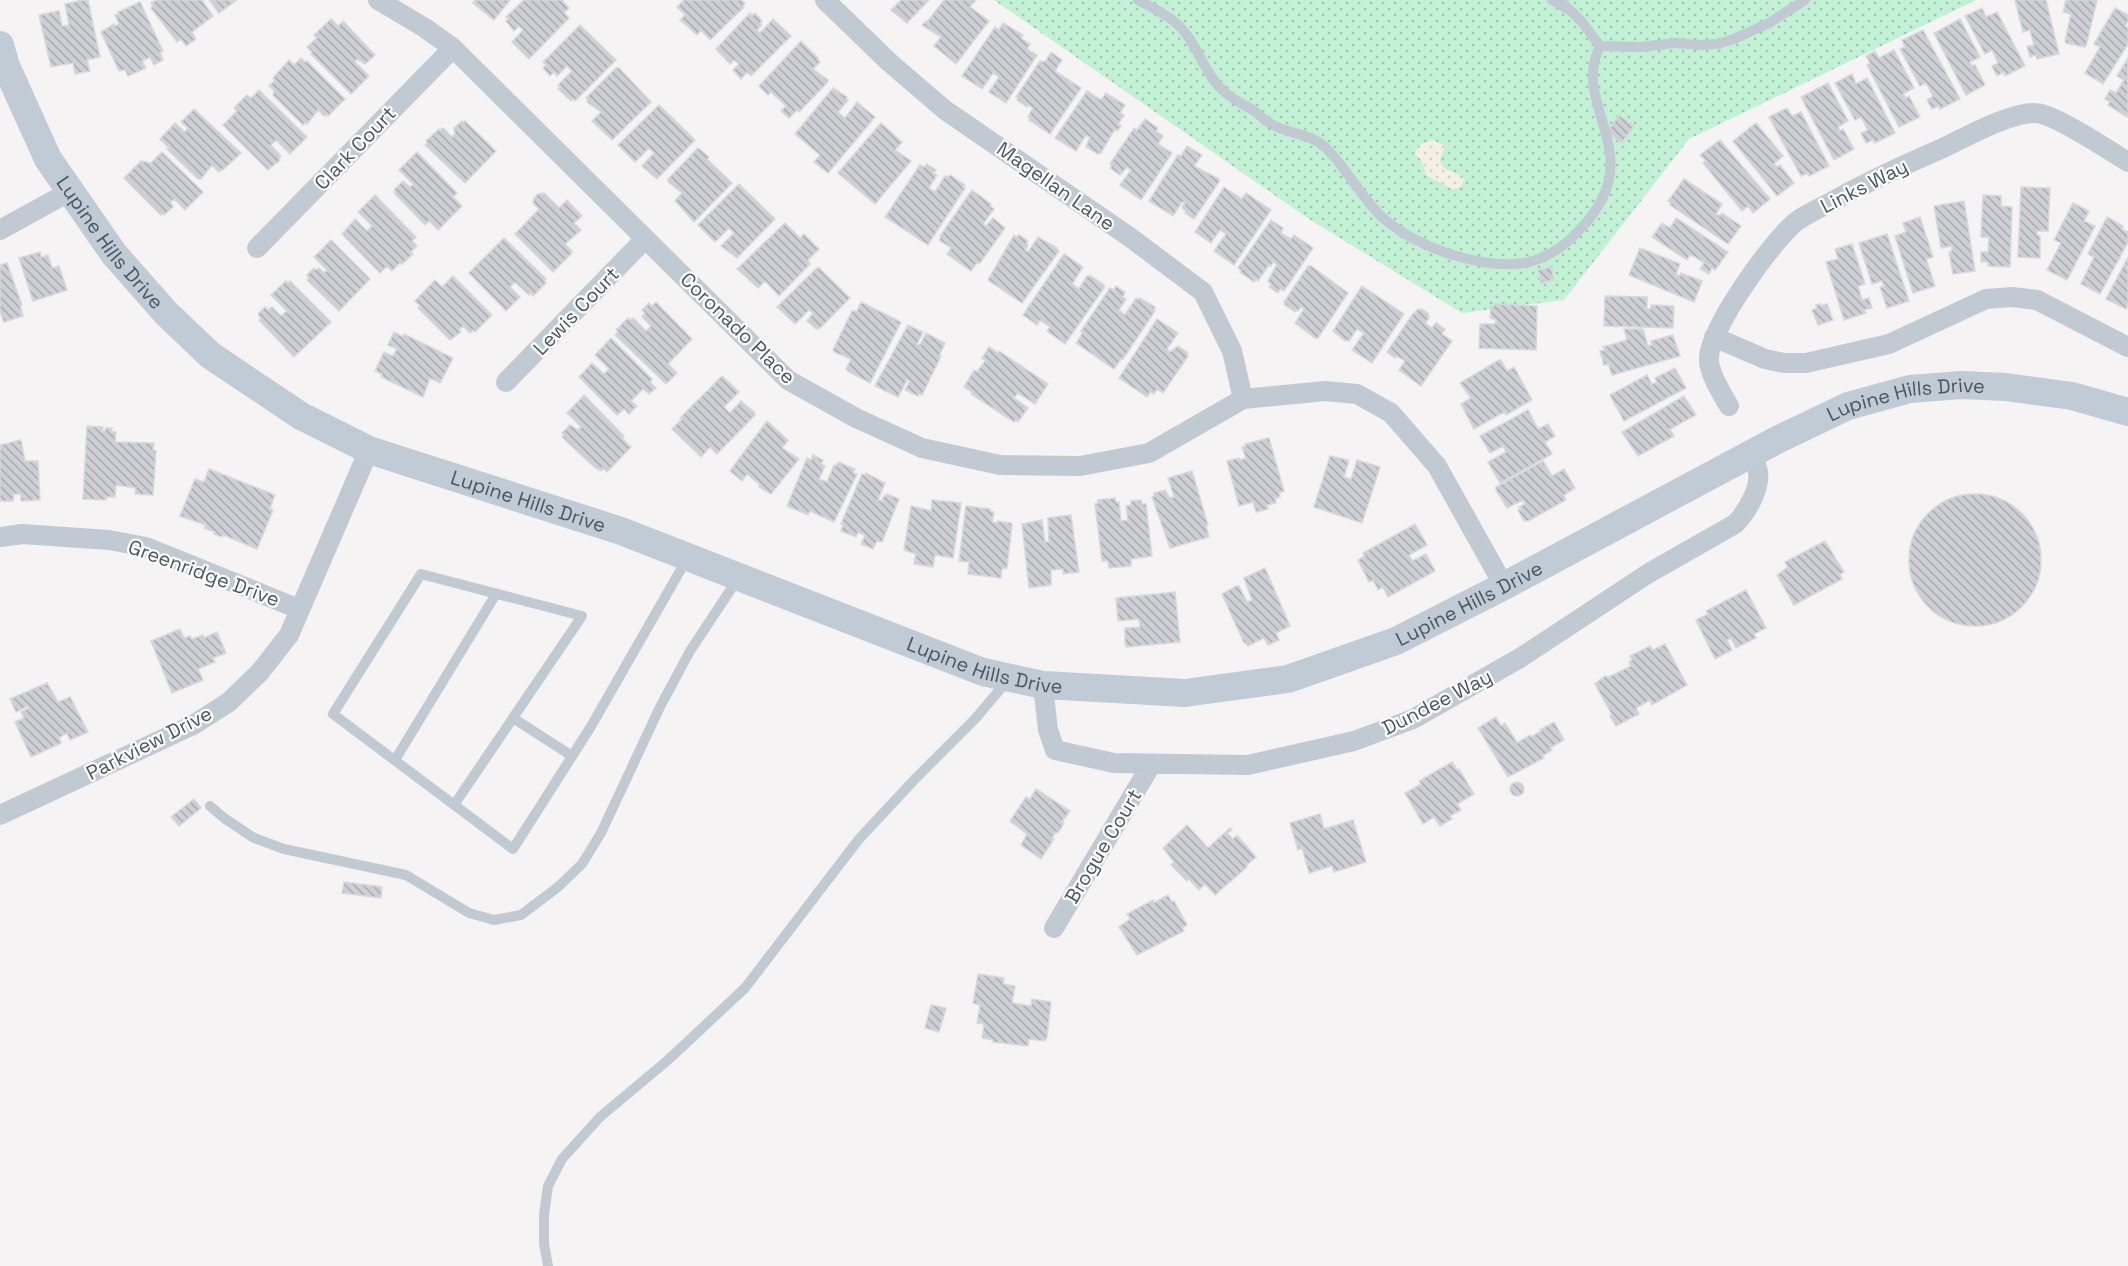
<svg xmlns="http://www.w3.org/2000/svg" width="2128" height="1266" viewBox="0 0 2128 1266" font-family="'Space Grotesk',sans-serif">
	<defs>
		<pattern id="grass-dots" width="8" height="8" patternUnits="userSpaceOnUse" patternTransform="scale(1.5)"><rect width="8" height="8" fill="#c3f1d5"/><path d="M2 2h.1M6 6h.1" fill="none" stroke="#a0c6b0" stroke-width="1.8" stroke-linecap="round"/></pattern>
		<pattern id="sand-dots" width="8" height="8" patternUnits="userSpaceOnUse" patternTransform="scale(1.5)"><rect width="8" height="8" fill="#f5f0e5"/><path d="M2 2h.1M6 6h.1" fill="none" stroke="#d4d0c7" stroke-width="1.8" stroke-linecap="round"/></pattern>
		<pattern id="building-back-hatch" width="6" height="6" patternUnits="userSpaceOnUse" patternTransform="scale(1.5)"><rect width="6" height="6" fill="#cdcfd5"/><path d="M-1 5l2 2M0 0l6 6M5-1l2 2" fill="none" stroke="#a8abb0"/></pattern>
	</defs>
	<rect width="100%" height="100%" fill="#f5f3f3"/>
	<path fill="url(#grass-dots)" d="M994,0H1976L1689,139L1564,300L1462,313L1309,219Z"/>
	<path fill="url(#sand-dots)" d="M1434,140L1445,146C1444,150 1440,156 1440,161C1442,172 1458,171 1464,179L1462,186L1457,189H1452L1426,175L1422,162L1415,154C1417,144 1425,142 1434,140Z"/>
	<path fill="url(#building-back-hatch)" stroke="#d7d9de" stroke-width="1.5" d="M83,0H88L100,57L87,60L90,71L75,74L73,63L51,67L39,15L59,11L62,26L69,25L65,4Z
		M156,0H202L213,16L192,32L196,39L186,46L181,39L177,42L151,8L153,6L151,3Z
		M209,0H237L219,13Z
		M475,0H510L494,20L473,3Z
		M524,0H562L569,8L564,13L569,18L529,59L512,42L523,30L519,26L514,31L506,21L508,19L506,17Z
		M684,0H741L745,3L743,6L744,7L710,40L701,30L697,35L680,20L685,15L677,7Z
		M901,0H929L907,23L891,10Z
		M944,0H976L970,7L989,21L956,64L934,46L941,37L922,25L926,21L927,22Z
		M2015,0H2046L2059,54L2037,59L2036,55L2030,57L2027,46L2034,45L2030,30L2023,32Z
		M2066,0H2097L2086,46L2084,47L2066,43L2065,41L2071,14L2063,12Z
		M140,2L163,51L160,52L163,60L154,65L150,57L142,61L146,68L128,76L125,70L119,71L101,32L114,24L115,26L119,24L115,15L119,14L118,12Z
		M1982,8L1986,17L1997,12L2025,66L2005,76L2004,72L1997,76L1992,66L1998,63L1992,50L1985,54L1965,16Z
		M2115,8L2128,15V21L2125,26L2128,28V44L2103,84L2085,73L2100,47L2094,44Z
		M750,13L752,16L755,13L762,21L760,23L762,25L757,30L760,33L773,19L791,36L751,76L747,72L741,79L733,70L739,64L734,60L730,64L716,49Z
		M331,19L338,26L343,21L375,55L365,64L357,59L355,62L369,76L351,94L311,54L312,52L307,47L317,38L314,35Z
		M1960,19L1980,57L1970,62L1972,66L1975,65L1985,85L1966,95L1934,33Z
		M1003,23L1023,35L1021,38L1030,44L1027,49L1037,55L1006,103L989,92L999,77L993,73L982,89L962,76L995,27L999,30Z
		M580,25L616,60L575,101L573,99L571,101L558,89L560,87L558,85L572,71L567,66L557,76L554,72L550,76L543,68L546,65L543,62Z
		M1923,30L1960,99L1940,109L1938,106L1932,109L1927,100L1933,96L1926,83L1920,86L1900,49L1905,47L1902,40Z
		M801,41L818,58L817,59L820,62L813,69L828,80L827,83L799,112L797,110L789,118L781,111L786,106L771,92L768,95L759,86Z
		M1894,50L1914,88L1903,94L1906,98L1909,96L1920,117L1899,127L1867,65L1870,63L1866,56L1875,51L1879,58Z
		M1051,52L1062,60L1055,71L1081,88L1050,134L1029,120L1030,118L1028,117L1033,108L1028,105L1027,107L1017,100L1018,98L1016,97L1040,61L1045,62Z
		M301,58L305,62L307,61L345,99L328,116L327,114L324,116L318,110L307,124L305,123L303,125L273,95L274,90L269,86L275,80L273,78L289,60L294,65Z
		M2128,58V116L2127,117L2108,105L2110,102L2105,99L2110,90L2116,93L2124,80L2117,76Z
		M616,68H619L651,102L612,140L592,121L601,112L587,102L588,100L586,98Z
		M1852,74L1856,84L1867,78L1895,133L1875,143L1873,140L1866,143L1861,133L1868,130L1861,117L1855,120L1835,83Z
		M1828,83L1848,121L1838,127L1840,131L1843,129L1854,149L1834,160L1801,97Z
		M833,88L847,97L846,99L848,100L838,112L845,118L857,102L875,117L828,173L814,162L820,155L795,134Z
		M259,90L307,137L290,154L276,140L271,145L281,156L279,158L280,160L268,170L223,125L237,111L234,108L247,95L251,98Z
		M1087,91L1101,100L1106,93L1125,105L1120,113L1124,115L1118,124L1121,126L1117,131L1115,129L1101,153L1098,154L1086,147L1090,137L1086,135L1076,151L1055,138Z
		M659,105L695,140L657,179L642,166L654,153L649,148L635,162L618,145Z
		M1787,108L1792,116L1801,112L1829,166L1809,176L1808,173L1801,176L1769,117Z
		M194,109L241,153L223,170L222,169L219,172L212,165L201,179H198L167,149L169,148L160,139L175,123L185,132L188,128L181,122Z
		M1619,115L1634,126L1622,143L1607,132Z
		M1145,119L1158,128L1156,131L1163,136L1158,144L1172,153L1141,200L1120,185L1131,170L1127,167L1120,175L1110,168L1112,166L1110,164L1134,128L1137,130Z
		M462,121L464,123L465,121L496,151L465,183L425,145L427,143L426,141L439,129L440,130L443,128L452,137L455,134L454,128Z
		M881,123L902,142L895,150L911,161L875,204L838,173Z
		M1756,123L1783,156L1774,164L1778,167L1780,165L1794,183L1777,196L1733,141Z
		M1720,140L1770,199L1753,213L1748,206L1742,211L1703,163L1706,161L1700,155Z
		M1187,146L1202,155L1194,166L1219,179V182L1194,219L1185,213L1186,211L1182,208L1185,203L1182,202L1173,216L1149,201L1178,155L1181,156Z
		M698,148L709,157L707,159L732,183L694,222L675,201L682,193L668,182V179Z
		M162,152L203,192L185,210L174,199L171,202L173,207L164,215L162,213L161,215L124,178L141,161L151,163Z
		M417,152L457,193L453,197L462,206L438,230L429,221L425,225L394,193L396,192L394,190L403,181L410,187L413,184L399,170Z
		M927,164L936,170L933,173L937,175L929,188L935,192L945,176L948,177L950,175L965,185L963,187L965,188L928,245L885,217L920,165L924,167Z
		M1684,179L1722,204L1716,214L1720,216L1722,213L1741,226L1728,244L1670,205L1671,203L1668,201Z
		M739,184L775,219L737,258L721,246L734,233L729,228L715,242L698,225Z
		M1224,187L1242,199L1246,193L1271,210L1234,265L1214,251L1226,234L1220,230L1211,243L1195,232Z
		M2021,187L2050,188L2048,231H2037V235L2040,236V258L2018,257Z
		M972,190L991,204L990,206L994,209L983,224L986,226L993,218L1005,228L980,263H977L971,271L947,254L951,248L939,240L941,237L940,236Z
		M544,193L559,208L567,200L582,216L574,223L581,230L565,244L572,251L571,254L553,272L515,234L539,209L533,203L534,198L538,194Z
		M375,195L416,237L412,241L417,246L411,252L413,254L402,264L400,263L392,271L387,266L380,273L342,234L355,219L367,231L372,226L358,212Z
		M1983,195L2001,196V206L2012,207L2010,267L1988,266V262H1981V252H1988L1989,237H1981Z
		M1964,201L1975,271L1953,274L1949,252L1952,251V246L1941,248L1934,206Z
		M2073,203L2089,211L2084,221L2095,226L2067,280L2047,270L2061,243L2054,240Z
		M1920,217L1933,257L1926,259L1935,286L1913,293L1895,236L1906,232L1903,223Z
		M2107,217L2123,226L2122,229L2128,232V242L2100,294L2081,284L2094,257L2088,254Z
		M1676,218L1728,252L1715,270L1712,268L1709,274L1700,269L1704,263L1695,257L1690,255L1687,260L1652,237L1662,223L1670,228Z
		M1271,220L1283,228L1281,233L1291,239L1294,235L1313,248L1284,291L1280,289L1278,293L1269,287L1271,284L1268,281L1277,264L1273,262L1271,266L1269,265L1258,281L1256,279L1254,282L1240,272L1241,270L1238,268Z
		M785,223L800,238L804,234L819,249L808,260L810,264L779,296L765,281L758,288L737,269Z
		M1887,234L1909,301L1887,308L1880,287L1884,286L1882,281L1872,284L1859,243Z
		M1014,235L1017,237L1019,235L1028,241L1026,244L1028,245L1025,250L1028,252L1038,237L1057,248L1056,249L1059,251L1022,303L988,280Z
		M504,238L546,279L544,281L546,283L533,296L531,293L529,295L515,282L510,287L520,297L506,311L469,273Z
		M331,240L370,279L339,311L307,280L309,278L307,275L314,268L316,270L319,268L324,273L327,270L314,257Z
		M1852,244L1865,284L1858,286L1862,300L1869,298L1872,308L1864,310L1866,313L1844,320L1826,262L1838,259L1835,249Z
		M1640,248L1680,264L1676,274L1680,276L1681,273L1702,281L1694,302L1629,275Z
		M40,252L41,257L48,255L52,268L59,266L67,290L33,301L19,258Z
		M1064,254L1083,267L1072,284L1079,289L1087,276H1091L1104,285V288L1065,344L1047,331L1050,327L1040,320L1037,325L1023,315Z
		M2128,257V305L2126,309L2106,299Z
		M7,263L22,305H20L23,316L4,322L0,312V265Z
		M1308,266H1311L1348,293L1318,338H1315L1295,323L1304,309L1301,307L1298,311L1296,310L1295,312L1285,305L1284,302Z
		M818,267L850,298L819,329L817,328L816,329L807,321L813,313L809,310L795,324L777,307Z
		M1551,267L1554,280L1541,283L1538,270Z
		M453,276L492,315L475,332L473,330L470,333L463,326L459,330L461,332L450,340L418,308L420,306L415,301L435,280L442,287Z
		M286,281L288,283L290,281L331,322L294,357L259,320L261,318L258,314L265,307L268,310L272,307L281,316L287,311L271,295Z
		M1116,286L1125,292L1123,297L1126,299L1119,310L1125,315L1136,298L1138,300L1140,298L1155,307L1154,309L1155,311L1123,359L1122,358L1114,369L1076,343L1083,332L1081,331L1110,288L1114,290Z
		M1362,286L1404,314L1372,363L1352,350L1364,333L1357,329L1349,341L1346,340L1345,341L1333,331Z
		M1605,296L1647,297V309H1651V305L1674,306L1673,328L1604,326Z
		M656,302L692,339L668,364L677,373L666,384L615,335L618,332L616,330L628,318L630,320L633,318L646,331L651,326L642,317L645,313L642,310L649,303L652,306Z
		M861,302L901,322L870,383L849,372L846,369L851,359L834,352L833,350L852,311H857Z
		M1494,304L1537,306L1536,350L1479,348L1480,324H1495L1496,320L1490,318L1491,306H1494Z
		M1821,304V306L1827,304L1833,320L1818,325L1812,310L1817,308L1816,305Z
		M1421,309L1428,313L1429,318L1425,323L1432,328L1436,323L1445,329L1442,334L1452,341L1421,386L1399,370L1405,361L1397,356L1395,358L1387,352L1412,315L1417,310Z
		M1157,319L1178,333L1167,349L1170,352L1178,346L1188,353L1187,355L1188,356L1163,393L1157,389L1154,394L1150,392L1147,397L1119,378Z
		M908,325L923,332L917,344L920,345L926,333L945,343L939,356H941L922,395L919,394L918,396L905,390L910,381L907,380L898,397L875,386Z
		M1624,329H1643L1648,346L1652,345L1651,341L1673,335L1680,356L1612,375L1608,364L1604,365L1600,351L1605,350L1603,347L1627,340Z
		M394,332L403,337L404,334L453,358L440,383L430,378L423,397L381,377L382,374L375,371L384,352L393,356L397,349L388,345Z
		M611,338L652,379L650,382L656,388L649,394L643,389L631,401L637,406L629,414L624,409L617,415L579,377L592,363L604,374L609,369L595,355Z
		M989,347L998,353L999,351L1048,384L1035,404L1018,393L1014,398L1028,408L1018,422L1016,420L1014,422L971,394L972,392L964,387L974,370L977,372L985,361L982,358Z
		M1499,360H1501L1507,371L1514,367L1532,400L1506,415L1504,412L1474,429L1461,404L1471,398L1460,383Z
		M1675,368L1686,388L1624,421L1610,395L1647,375L1652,384L1657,382L1655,378Z
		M722,376L739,392L724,407L730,413L741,401L754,412L755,415L717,454L710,447L701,457L672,429L682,419L680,418Z
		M584,395L624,436L622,438L631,447L607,472L603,468L601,471L594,467L562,437L564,435L562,433L570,425L578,430L581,427L567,413Z
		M1684,396L1696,415L1670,429L1674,436L1638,456L1622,432Z
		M1528,410L1538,429L1548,424L1555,436L1545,442L1552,454L1500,483L1488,462L1506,452L1503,446L1490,453L1480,436Z
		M767,421L788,440L782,448L799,459L771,494L759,487L760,485L747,474L742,481L730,471Z
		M87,426L103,427L102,431H105L106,428H112L111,432H116L115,442L154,443L153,450L156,451L153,495L135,494L136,488L116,485L115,497H106V500L83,499Z
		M1269,438L1284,491L1279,493L1280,497L1275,498L1276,503L1267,505L1268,509L1256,512L1253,502L1239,506L1227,461L1239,458L1240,460L1246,458L1242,447L1246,446L1245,444Z
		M21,440L25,461H38L40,500L21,501V494H14L13,501H0V445Z
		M813,455L823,460L821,464L825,466L819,479L827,482L834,465L836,466L838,462L855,469L853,473L857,474L834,522L810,511L808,515L787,506L807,458L811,460Z
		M1330,456L1349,460L1344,477L1351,479L1357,460L1380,467L1362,523L1314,507Z
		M1543,461L1552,476L1564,469L1575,488L1564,495L1566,500L1528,521H1524L1518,510L1521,509L1519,507L1525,504L1523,500L1507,508L1496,490V487Z
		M209,469L275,495L270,508L273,510L257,549L223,535L222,537L214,534L215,532L204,528L206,525L180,516L195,479L204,482Z
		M1192,471L1208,525L1206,526L1209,537L1170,548L1152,497L1154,496V493L1165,490L1170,498L1174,497L1168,478Z
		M866,473L885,483L878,500L882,501L884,495L886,496L887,494L899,499L882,542L877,541L873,549L861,544L865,535L858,532L856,537L841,531L843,525L841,524L862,474L865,475Z
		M1909 560a66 66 0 1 1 132 0a66 66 0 1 1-132 0Z
		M1115,498L1116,502H1119L1121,521L1128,520L1126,506L1131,505V501L1141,500L1142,504H1146L1152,556L1131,559V566L1109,568L1108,561H1102L1095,504L1098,503V500Z
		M932,500L961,503L953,558L935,555L933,567L914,564L916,554L904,550L911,506L931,511Z
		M966,506L990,509V511L994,512L992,522L998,523V521L1011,523L1012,525L1007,568L1002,569L1001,578L968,574L969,562L959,561Z
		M1071,515L1079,572L1063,574V569L1051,570V585L1029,588L1022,524L1042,520L1045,542H1049L1048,518Z
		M1415,524L1427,545L1409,555L1412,561L1426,554L1435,571L1388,597L1383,587L1378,590L1373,580L1369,582L1358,560L1365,556L1363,553Z
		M1825,541L1844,572L1840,574L1842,579L1794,605L1777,575L1788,567L1785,562Z
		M1265,568L1290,626L1276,633L1279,640L1268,645L1264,638L1248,646L1246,643H1244L1222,594L1236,586H1239L1246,600L1248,602L1252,600L1244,578Z
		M1746,590L1766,628L1754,634L1756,638L1736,648L1731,638L1727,640L1732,650L1715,659L1696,620L1708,614L1706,611Z
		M1175,592L1180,642L1127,647L1125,644V628L1140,627L1139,619L1118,621L1116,598Z
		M180,629L184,638L190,636L192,639L203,635L204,638L217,632L226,653L213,658L215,662L198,669L203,680L172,693L151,641Z
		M1665,644L1687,685L1652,705L1650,700L1636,708L1639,714L1616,726L1610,716L1612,715L1595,684L1605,676L1609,677L1631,666L1629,662L1632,660L1630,656L1650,646L1653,650Z
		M47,683L58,702L70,697L88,732L70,740L67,733L65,734L59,738L61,743L31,757L15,722L24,718L21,712L29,708L28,706L16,712L10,699Z
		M1496,717L1501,726L1505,723L1517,743L1530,735L1531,737L1541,731L1540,730L1554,722L1564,740L1550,748L1552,750L1542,756L1544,758L1508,777L1478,728Z
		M1452,762L1457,770L1459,769L1474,794L1457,804L1461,810L1450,816L1452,819L1440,826L1434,817L1423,824L1405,793L1421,784L1419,781Z
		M1510 789a7 7 0 1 1 14 0a7 7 0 1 1-14 0Z
		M1036,789L1070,811L1062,822L1064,823L1058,833L1056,832L1052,838L1054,839L1041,859L1021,845L1027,834L1010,821L1026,797L1030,799Z
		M194,799L201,808L179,826L171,817Z
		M1320,814L1324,829L1353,820L1366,862L1334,872L1332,866L1309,873L1302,848L1298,850L1290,823Z
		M1187,825L1208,848L1230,828L1232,830L1227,833L1233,839L1237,835L1256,857L1246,866L1247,867L1215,895L1205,884L1199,890L1189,879L1187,881L1171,865L1174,862L1163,848Z
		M344,882L382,887L381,898L342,893Z
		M1168,895L1172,902L1174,901L1187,925L1182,928L1184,931L1137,955L1119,927L1130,919L1127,914L1153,900L1154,903Z
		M978,974L1004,978L1003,984L1015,986L1012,1003L1031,1006L1032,999L1051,1002L1047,1037L1045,1041L1029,1039L1028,1046L993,1042V1040L982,1038L984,1024L977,1023L980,1005L973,1003Z
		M931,1005L946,1008L939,1032L925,1028Z"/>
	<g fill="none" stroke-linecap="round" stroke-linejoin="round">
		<path stroke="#c1cad2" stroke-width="10" d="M1138,0C1153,8 1172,17 1183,30C1200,50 1205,76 1226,93C1234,100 1244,105 1253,110C1260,115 1266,122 1275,126C1291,134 1311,134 1325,147C1346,167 1360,196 1382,217C1402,235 1428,247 1453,255C1504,270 1544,271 1581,228C1588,221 1595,212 1600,203C1634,144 1573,99 1600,46L1641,47L1675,43L1699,45L1718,44L1734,39L1769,23L1805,0
			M1552,0L1571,11L1559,0
			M1571,11L1582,22L1600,46
			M513,718L572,756
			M395,760L496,594
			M454,805L582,616L421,574L333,714L513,849L590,728L688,557
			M210,806L224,818L254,838L284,849L406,875L469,913L494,920L521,915L558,887L582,864L601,833L660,707L690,651L739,577
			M548,1266L544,1244V1215L548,1186L562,1159L600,1117L668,1060L745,988L859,839L916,778L975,719L1008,680"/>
		<path stroke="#c1cad2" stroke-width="20" d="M378,0L425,28L453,48L788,380L856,418L922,448L1000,465L1080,466L1149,453L1243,399L1325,391L1357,394L1391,413L1437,466L1504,586
			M825,0L889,62L945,110L1131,238L1203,292L1232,351L1243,399
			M0,230L69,192
			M257,248L453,48
			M1714,337L1765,359L1784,363H1806L1889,344L1986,299L2012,297L2037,300L2128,347
			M506,382L645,239
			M1729,406C1722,394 1710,375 1709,361C1706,332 1774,238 1797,221C1808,213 1822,207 1833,201C1869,181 1906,164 1943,148C1966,137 2013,111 2036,113C2055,114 2110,151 2128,162
			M0,537L22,534L109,540L146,547L299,609
			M1043,685L1048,730L1055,750L1114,763L1248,765L1354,741L1413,719L1520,658L1649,573L1735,524C1747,512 1763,485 1757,468C1755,464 1751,459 1749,456
			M0,815L193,725L229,702L260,672L289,635L369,450
			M1054,928L1151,765"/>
		<path stroke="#c1cbd6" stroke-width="28" id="s1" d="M0,45L6,66L48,159L114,254L166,313L210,355L301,416L369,450L621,531L983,672L1043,685L1185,693L1288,679L1396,641L1504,586L1775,441L1848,406L1910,389L1961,385L2006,387L2072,396L2128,412"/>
	</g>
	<g text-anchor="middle" stroke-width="4.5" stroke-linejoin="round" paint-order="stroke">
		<g font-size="20" fill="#4a5661" stroke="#fff">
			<text transform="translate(355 148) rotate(-46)" y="7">Clark Court</text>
			<text transform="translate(1056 186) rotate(35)" y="7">Magellan Lane</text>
			<text transform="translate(1864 186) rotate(-27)" y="7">Links Way</text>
			<text dy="7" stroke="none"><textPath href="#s1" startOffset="228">Lupine Hills Drive</textPath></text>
			<text transform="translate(576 311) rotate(-46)" y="7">Lewis Court</text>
			<text transform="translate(738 328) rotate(44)" y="7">Coronado Place</text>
			<text dy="7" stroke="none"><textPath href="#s1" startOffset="2208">Lupine Hills Drive</textPath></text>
			<text dy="7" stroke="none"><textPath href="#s1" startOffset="732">Lupine Hills Drive</textPath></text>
			<text transform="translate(204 573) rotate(20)" y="7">Greenridge Drive</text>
			<text dy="7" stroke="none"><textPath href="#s1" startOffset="1722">Lupine Hills Drive</textPath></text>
			<text dy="7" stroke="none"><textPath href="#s1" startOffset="1218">Lupine Hills Drive</textPath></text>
			<text transform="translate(1437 702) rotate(-27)" y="7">Dundee Way</text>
			<text transform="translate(149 743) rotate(-27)" y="7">Parkview Drive</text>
			<text transform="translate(1103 846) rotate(-59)" y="7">Brogue Court</text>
		</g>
	</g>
</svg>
